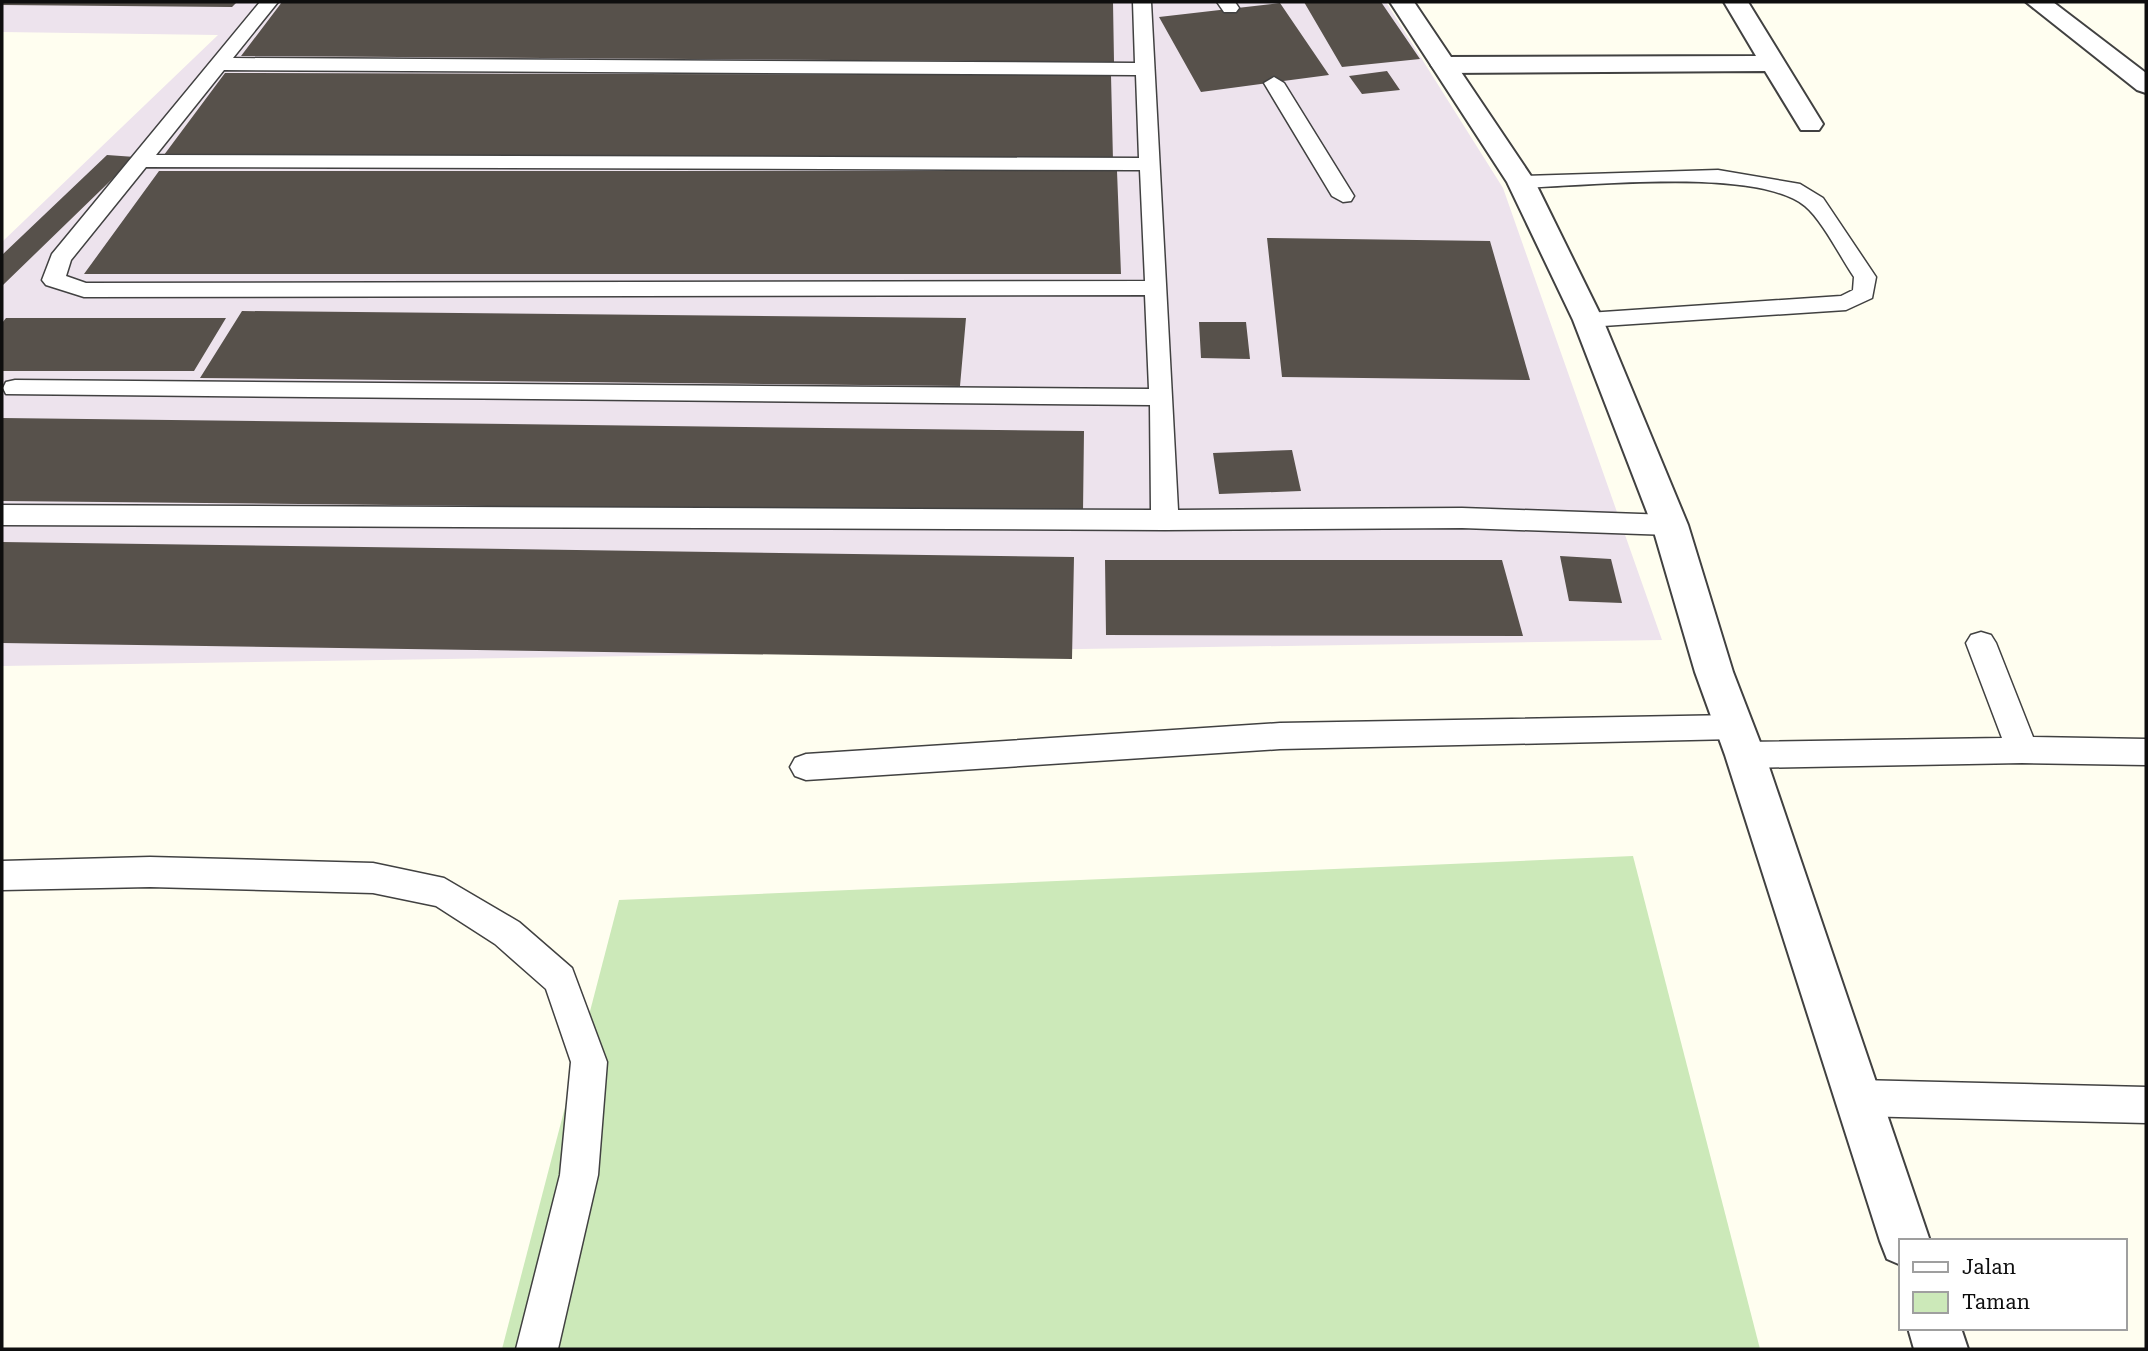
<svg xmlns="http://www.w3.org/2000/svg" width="2148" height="1351" viewBox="0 0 2148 1351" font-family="'Roboto Serif',serif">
	<rect width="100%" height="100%" fill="#fffef0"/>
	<path fill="#ede3ed" d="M2,2H1386L1503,188L1662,640L2,666V242L218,35L2,32Z"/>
	<path fill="#cce9b9" d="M1633,856L1760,1349H502L619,900Z"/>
	<path fill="#57514b" d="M2,2H237L232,7L2,5Z
		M282,2H1113L1114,62L241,56Z
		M1304,2H1381L1420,59L1342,67Z
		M1280,3L1329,75L1201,92L1159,17Z
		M1387,71L1400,90L1362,94L1349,76Z
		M225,73L1111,75L1113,161L161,159Z
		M107,155L135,157L2,286V255Z
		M159,171H1117L1121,274H84Z
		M1267,238L1490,241L1530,380L1282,377Z
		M242,311L966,318L960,386L200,378Z
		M6,318H226L194,371H2V323Z
		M1199,322H1246L1250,359L1201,358Z
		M2,418L1084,431L1083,512L2,501Z
		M1292,450L1301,491L1219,494L1213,453Z
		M2,542L1074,557L1072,659L2,643Z
		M1560,556L1611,559L1622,603L1569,601Z
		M1105,560H1502L1523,636L1106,635Z"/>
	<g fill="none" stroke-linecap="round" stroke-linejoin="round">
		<g stroke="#414141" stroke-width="3">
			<path id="service" d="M260,2H278L233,58L1135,63L1133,2H1151L1178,510L1462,508L1670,515L1680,518L1684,525L1680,532L1670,535L1462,528L1165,530L2,525V505L1151,510L1150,405L6,394L3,388L6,382L15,380L1149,389L1145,295L84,297L46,285L42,280L52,254ZM224,70L1136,75L1139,158L156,155ZM146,167L1140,170L1145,281L86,283L66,276L71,260Z
				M1217,2H1235L1239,8L1236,12H1224Z
				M1274,77L1284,83L1354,196L1351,201L1343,202L1332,196L1264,83Z
				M1718,170L1800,184L1823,198L1876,277L1872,298L1846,310L1588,327L1580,325L1576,320L1580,315L1588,313L1841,296L1853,290L1854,277C1841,258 1822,220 1805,206C1757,167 1586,186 1521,188L1510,182L1521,176Z
				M1981,632L1991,635L1996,643L2033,737L2146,739V765L2022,763L1745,768L1734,764L1729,755L1734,746L1745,742L2002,738L1966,643L1971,635Z
				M1735,715L1746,718L1750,727L1746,736L1735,739L1280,749L806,780L795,776L790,767L795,758L806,754L1280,723Z
				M150,857L373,863L444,878L519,922L572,968L607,1062L598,1175L558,1349H516L560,1175L571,1062L546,989L495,944L436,906L373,893L150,887L2,890V861Z
				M1857,1080L2146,1087V1123L1857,1116L1844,1111L1839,1098L1844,1085Z"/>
		</g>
		<g stroke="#414141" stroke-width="4">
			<path id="minor" d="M1724,2H1748L1823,124L1819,130H1801L1765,71L1444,73L1435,70L1431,65L1435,60L1444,57L1756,56Z
				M2026,2H2053L2146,73V93L2137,90Z"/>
		</g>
		<g stroke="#414141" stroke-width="4">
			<path id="tertiary" d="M1390,2H1414L1535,182L1603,320L1688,525L1733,672L1765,755L1930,1241H1901V1265L1887,1259L1880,1241L1725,755L1695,672L1652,525L1573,320L1507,182Z
				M1908,1328H1961L1968,1349H1914Z"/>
		</g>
		<use href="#service" fill="#fff" fill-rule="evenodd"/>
		<use href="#minor" fill="#fff" fill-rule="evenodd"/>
		<use href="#tertiary" fill="#fff" fill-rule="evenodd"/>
	</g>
	<rect width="2148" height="1351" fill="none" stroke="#0e0e0e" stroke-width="7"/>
	<rect x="1899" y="1239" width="228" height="91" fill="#ffffff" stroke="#9f9f9f" stroke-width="2"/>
	<rect x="1913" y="1262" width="35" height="10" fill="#ffffff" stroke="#9f9f9f" stroke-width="2"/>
	<text x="1962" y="1274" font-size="21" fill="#0e0e0e">Jalan</text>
	<rect x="1913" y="1292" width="35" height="21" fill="#cce9b9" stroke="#9f9f9f" stroke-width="2"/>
	<text x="1962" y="1309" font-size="21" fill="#0e0e0e">Taman</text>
</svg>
